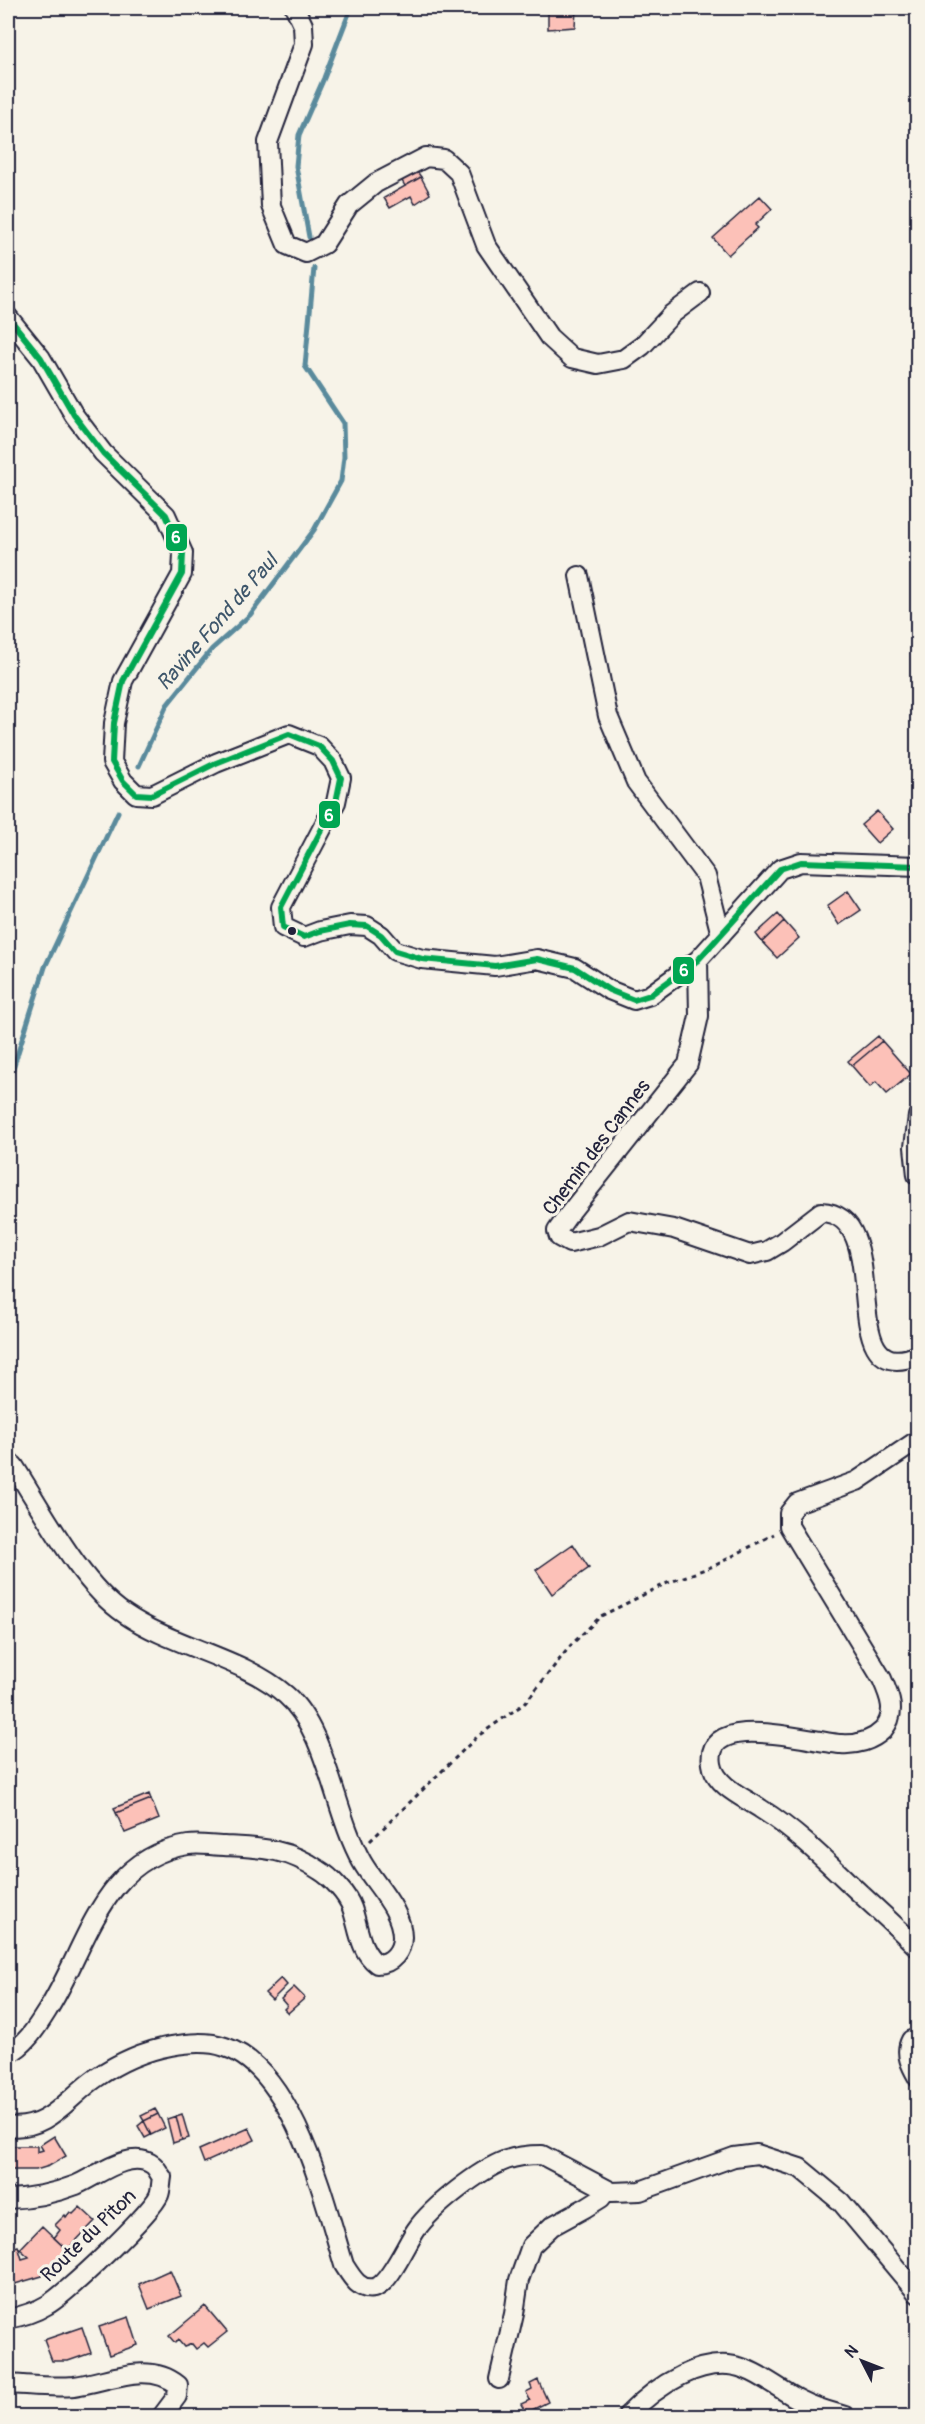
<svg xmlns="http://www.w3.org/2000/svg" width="925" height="2424" viewBox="0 0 925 2424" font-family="Pangolin,sans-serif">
	<rect width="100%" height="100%" fill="#f7f3e8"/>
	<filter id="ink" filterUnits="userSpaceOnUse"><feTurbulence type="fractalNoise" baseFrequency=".0167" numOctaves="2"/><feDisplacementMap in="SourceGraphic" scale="12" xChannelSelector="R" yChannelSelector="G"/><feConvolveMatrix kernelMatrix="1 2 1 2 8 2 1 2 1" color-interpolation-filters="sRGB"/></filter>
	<g filter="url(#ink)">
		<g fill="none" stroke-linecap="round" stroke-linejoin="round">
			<path stroke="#5a8a9c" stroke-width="5" d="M309,237L296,166L299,135L324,78L351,8
				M139,766L167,705L212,649L250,615L314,530L341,481L344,457L343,423L305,366L314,268
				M8,1084L45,967L118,812"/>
		</g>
		<path fill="#fcc1b8" stroke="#22223b" stroke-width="1.5" d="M548,8H576L575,27L548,29Z
			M416,170L421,177L405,186L401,179Z
			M421,177L430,194L415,204L411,196L390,208L384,198Z
			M760,196L772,209L755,225L758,228L728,255L713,238Z
			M877,811L893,829L877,843L861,825Z
			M848,891L861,910L839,925L827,906Z
			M778,914L784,921L762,942L756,934Z
			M784,921L799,938L777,958L762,942Z
			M878,1036L882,1041L852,1066L848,1061Z
			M882,1041L911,1074L887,1094L876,1082L870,1087L852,1066Z
			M573,1544L589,1568L552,1594L536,1570Z
			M149,1794L151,1799L116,1813L114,1808Z
			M151,1799L159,1819L125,1833L116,1813Z
			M281,1978L287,1985L272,2000L265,1993Z
			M294,1987L305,1998L288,2013L284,2009L287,2006L281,1999Z
			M155,2109L158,2114L144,2121L141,2116Z
			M158,2114L165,2128L151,2135L144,2121Z
			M182,2114L189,2138L182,2140L176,2116Z
			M176,2116L182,2140L173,2143L167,2119Z
			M144,2121L151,2135L145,2138L138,2126Z
			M249,2128L255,2140L204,2163L199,2150Z
			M54,2136L66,2156L49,2166L36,2170H8L10,2146H37V2152L43,2150L40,2145Z
			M80,2207L95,2221L67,2250L54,2238L60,2230L55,2225L65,2215L66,2217L70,2212L73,2214Z
			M42,2226L67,2250L42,2276L8,2286V2249L18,2246L22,2259L29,2257L20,2249Z
			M170,2270L181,2296L149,2309L139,2284Z
			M205,2306L227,2332L208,2347L204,2343L196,2349L192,2344L184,2347L178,2340L175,2343L169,2336Z
			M129,2317L138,2345L109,2355L99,2327Z
			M82,2327L91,2353L68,2361H52L44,2340Z
			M538,2380L548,2402L526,2413L521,2404L530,2400L526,2392L532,2389L530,2384Z"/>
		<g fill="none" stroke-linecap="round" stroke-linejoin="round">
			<g stroke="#22223b" stroke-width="22">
				<path id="minor" d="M295,8L303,25L304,44L268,142L271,206L287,245L306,253L324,244L349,205L376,183L426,157L444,159L459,173L486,245L549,337L572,358L598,364L624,359L642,346L672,314L700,293
					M8,317L41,358L74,415L103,453L166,515L183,553L182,574L123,681L114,723L112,762L123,781L136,794L152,795L216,763L289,734L319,746L333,761L341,778L336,802L281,907L283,927L304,937L320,931L350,925L367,926L381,935L395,951L422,959L495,966L537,959L575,968L609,990L634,1000L650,995L698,960L780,869L801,862L918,866
					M579,576L608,716L636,782L706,876L721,935
					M698,960L699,1016L688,1064L569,1214L557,1231L559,1237L570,1243L599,1236L629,1221L674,1229L750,1255L767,1251L782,1242L821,1212C898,1215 830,1391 918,1355
					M917,1175L914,1147L918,1116
					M918,1440L857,1481L797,1503L789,1513V1526L882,1679C890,1697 897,1713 883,1730C872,1741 856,1745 841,1744C814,1743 703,1709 712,1764C715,1786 745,1798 761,1809C793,1829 821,1856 848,1882C871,1904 895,1925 918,1948
					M8,1461L14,1466C43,1511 81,1585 125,1614C173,1647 244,1658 286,1695C327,1730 334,1813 362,1862C375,1885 402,1909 402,1937C402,1951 392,1964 377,1964C359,1950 359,1928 352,1908C347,1894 331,1877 319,1870C287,1848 261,1848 224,1846C212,1846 200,1843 188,1845C101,1858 87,1949 47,2011C37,2027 25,2046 8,2054
					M918,2038L911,2040C904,2053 911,2066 918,2078
					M8,2126C47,2132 67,2098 96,2078C119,2062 144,2051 171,2046C189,2043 207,2041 225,2047C294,2069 325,2203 344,2265C351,2276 359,2291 374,2288C389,2285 407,2243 416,2230C432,2207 479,2170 506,2160C517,2156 530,2155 542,2155L612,2192L640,2191L734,2157L757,2154L800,2168L841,2202L918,2294
					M8,2199C32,2198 53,2194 76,2185C96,2177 130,2148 153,2165C157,2168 159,2174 162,2177C161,2182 161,2190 159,2195C152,2213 65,2295 47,2305C34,2313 22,2316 8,2319
					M499,2379L514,2314L519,2280L531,2246L552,2226L585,2208L601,2198L607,2190
					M8,2384C29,2385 52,2388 74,2386C108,2382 147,2360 178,2385L177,2396L162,2416
					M627,2416C655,2387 704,2353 745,2369C765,2376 782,2392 802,2401C815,2408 831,2412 845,2416"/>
			</g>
			<path stroke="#22223b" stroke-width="3" stroke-dasharray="4.5 4.5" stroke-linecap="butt" d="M370,1841L478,1736L525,1703L571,1645L601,1616L665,1584L716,1565L774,1534"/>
			<use href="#minor" stroke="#f7f3e8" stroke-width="18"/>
			<g stroke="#f7f3e8" stroke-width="10">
				<path id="bus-1" d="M8,317L41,358L74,415L103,453L166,515L183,553L182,574L123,681L114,723L112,762L123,781L136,794L152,795L216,763L289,734L319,746L333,761L341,778L336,802L281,907L283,927L304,937L320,931L350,925L367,926L381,935L395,951L422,959L495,966L537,959L575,968L609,990L634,1000L650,995L698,960L780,869L801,862L918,866"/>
			</g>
			<use href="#bus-1" stroke="#00a651" stroke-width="6"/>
		</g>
	</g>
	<circle fill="#22223b" stroke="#f7f3e8" stroke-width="2" cx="292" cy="931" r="5"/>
	<g text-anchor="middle" stroke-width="6" stroke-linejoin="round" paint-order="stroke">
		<g font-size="20" fill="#22223b" stroke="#f7f3e8">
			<text transform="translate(596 1147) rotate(-53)" y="7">Chemin des Cannes</text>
			<text transform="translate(88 2235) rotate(-44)" y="7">Route du Piton</text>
		</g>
		<g font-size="21" font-style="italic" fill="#3e566b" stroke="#f7f3e8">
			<text transform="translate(217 622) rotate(-49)" y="7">Ravine Fond de Paul</text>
		</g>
	</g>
	<g stroke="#f7f3e8" stroke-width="2">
		<rect x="165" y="523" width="23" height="29" rx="6" fill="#00a651"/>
		<rect x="318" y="800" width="23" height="29" rx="6" fill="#00a651"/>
		<rect x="672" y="956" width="23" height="29" rx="6" fill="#00a651"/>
	</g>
	<g font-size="16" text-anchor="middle" font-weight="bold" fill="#fff">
		<text x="176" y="543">6</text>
		<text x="329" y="821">6</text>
		<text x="684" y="976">6</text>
	</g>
	<rect width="925" height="2424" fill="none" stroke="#f7f3e8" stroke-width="30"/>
	<rect x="15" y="15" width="895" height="2394" fill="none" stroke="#22223b" stroke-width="2" filter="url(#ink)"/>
	<g transform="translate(862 2361) rotate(312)" stroke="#f7f3e8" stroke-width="4.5" paint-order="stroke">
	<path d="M0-4.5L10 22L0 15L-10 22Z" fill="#22223b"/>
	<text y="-9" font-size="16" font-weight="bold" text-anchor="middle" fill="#22223b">N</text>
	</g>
</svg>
